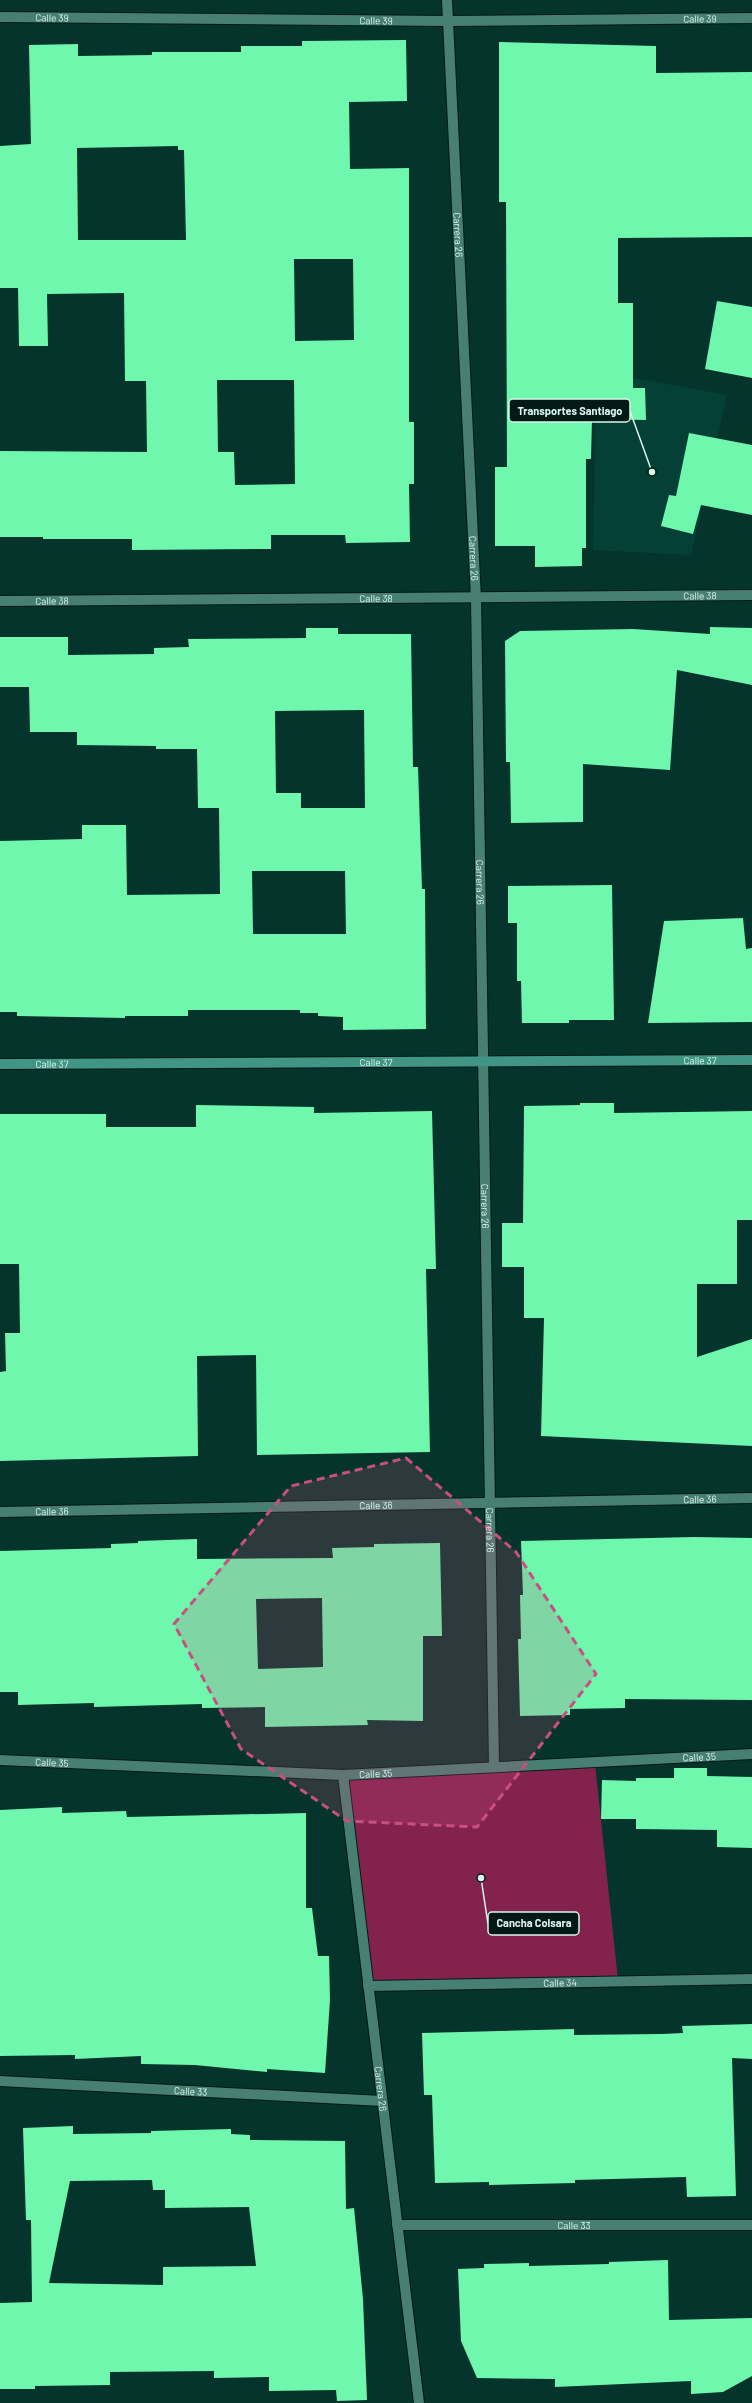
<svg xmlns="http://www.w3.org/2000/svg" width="752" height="2403" viewBox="0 0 752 2403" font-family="Barlow,sans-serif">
	<rect width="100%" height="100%" fill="#05342c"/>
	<path fill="#054036" d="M596,379H640L727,395L691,555L593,550Z"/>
	<path fill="#84224e" d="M595,1764L618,1980L368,1986L343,1775Z"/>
	<path fill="#6ff7ae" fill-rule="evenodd" d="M406,40L407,101L349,102L350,169L409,168V422H414V484H409L410,542L346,543L345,535H271V549L132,550V539H43V537H0V451L147,452L146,381H125L124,293L47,294L48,346H19L18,288H0V146L31,144L29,45L78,44V56L152,55V52H241V46H302V41ZM178,146V150H184L186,240H78L77,148ZM294,259H353L354,340L295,341ZM217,380H294L295,484L235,485L234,452H218Z
		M499,42L656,46V73L752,72V237L618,238V303H633V388H645L646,420L592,419L591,459H586V548H582V566L535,567V546H495V467H507L506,202H499Z
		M717,301L752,307V378L705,369Z
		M689,433L752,445V515L701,505L693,534L661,526L669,495L676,496Z
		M710,627L752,628V685L677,670L670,770L583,764V822L511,823L510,762H506L505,641L520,631L633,629L710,634Z
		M306,628H338V634H411L413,767H418L422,889H425L426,1029L343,1030V1017L318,1016V1013H300V1010H188V1016H125V1018L17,1016V1012H0V841L82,839V825H126L127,895L220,894L219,808H198L197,749H156V746L77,745V732H30L29,687H0V637H68V655L154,654V648L189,647L188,639L306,638ZM364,710L365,808H301V793H276L275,711ZM252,871H345L346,934H253Z
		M612,885L614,1020H569V1023H522L521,981H517V923H508V886Z
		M743,918L746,949L752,948V1022L648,1023L664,921Z
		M580,1103H614V1113L752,1111V1220H737V1284H697V1357L752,1339V1446L541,1436L544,1318H524V1267H502V1223H523L524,1106L580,1105Z
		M196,1105L314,1107V1113L432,1111L436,1269H426L430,1452L257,1455L256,1355L197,1356L198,1456L0,1461V1372L6,1371L5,1333H20L19,1264H0V1114H106V1127H196Z
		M694,1537L752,1538V1700L625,1699V1708L570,1709V1715L520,1716L518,1639H521L520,1595H523L521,1541Z
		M197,1539V1559L333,1558L332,1548L374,1547V1544L440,1543L442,1636H423V1721L367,1720L368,1725L265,1727V1707L202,1708V1704L94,1707V1703L18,1705V1692H0V1551L111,1548V1544L138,1543V1541ZM322,1598L323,1667L258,1669L256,1599Z
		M674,1768H707V1776L752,1777V1848L717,1847V1830L636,1829V1819H601L602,1780L636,1781V1778H674Z
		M62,1807V1813L126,1811L127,1817L306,1813V1908H312L318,1956H329L330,2000L325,2073L267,2069V2072L195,2065L141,2064V2056L75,2059V2055L0,2056V1810Z
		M752,2024V2059L732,2058L736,2196L687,2197L686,2177L575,2180V2183L489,2185V2182L435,2183L432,2095H424L422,2033L574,2029V2035L662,2034L683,2033L682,2026Z
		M73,2126V2134L151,2133V2131L231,2129V2134L250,2135V2140L345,2141L346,2209L354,2208L363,2299L367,2400L337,2401L336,2390L269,2391V2377L214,2378V2371L110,2372V2385L35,2386V2389H0V2303L32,2302L31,2220H26L23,2128ZM152,2180L153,2190H165V2208L249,2207L256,2266L163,2267V2285L49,2283L70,2181Z
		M668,2260L669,2320L752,2318V2376L723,2392L691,2394V2381L555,2387V2379L477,2378L461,2341L458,2269L484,2268V2264L529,2263V2266L609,2264V2262Z"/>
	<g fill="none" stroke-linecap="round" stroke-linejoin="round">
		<g stroke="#001a14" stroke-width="12">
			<g id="street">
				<path id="s1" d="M447,0L476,599L494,1766"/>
				<path id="s2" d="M0,17L447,21L752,18"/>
				<path id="s3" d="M0,601L752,595"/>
				<path id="s4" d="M0,1512L752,1498"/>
				<path id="s5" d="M0,1760L343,1775L752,1754"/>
				<path id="s6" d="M343,1775L419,2403"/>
				<path id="s7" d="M368,1986L752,1979"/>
				<path id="s8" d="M0,2081L382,2101"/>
				<path id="s9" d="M397,2225H752"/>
			</g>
		</g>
		<g stroke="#001a14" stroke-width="12">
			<g id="secondary">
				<path id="s10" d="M0,1064L752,1060"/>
			</g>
		</g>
		<use href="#street" stroke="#477f72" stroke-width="10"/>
		<use href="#secondary" stroke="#419584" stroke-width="10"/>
	</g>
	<path fill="#c85080" fill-opacity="0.2" stroke="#c85080" stroke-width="3" stroke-dasharray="8 5" stroke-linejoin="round" d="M406,1458L516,1552L596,1674L477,1827L347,1821L241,1749L174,1624L291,1486Z"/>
	<g text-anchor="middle" stroke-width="4" stroke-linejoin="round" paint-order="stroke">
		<g font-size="10" fill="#d9f6ee" stroke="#031914">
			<text dy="4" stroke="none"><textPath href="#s2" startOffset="52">Calle 39</textPath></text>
			<text dy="4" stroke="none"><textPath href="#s2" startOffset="700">Calle 39</textPath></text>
			<text dy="4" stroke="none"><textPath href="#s2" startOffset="376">Calle 39</textPath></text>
			<text dy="4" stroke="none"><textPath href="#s1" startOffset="235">Carrera 26</textPath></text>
			<text dy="4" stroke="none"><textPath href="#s1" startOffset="559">Carrera 26</textPath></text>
			<text dy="4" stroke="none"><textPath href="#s3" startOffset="700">Calle 38</textPath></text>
			<text dy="4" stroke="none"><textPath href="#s3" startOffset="376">Calle 38</textPath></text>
			<text dy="4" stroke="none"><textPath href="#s3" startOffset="52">Calle 38</textPath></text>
			<text dy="4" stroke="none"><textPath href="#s1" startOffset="883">Carrera 26</textPath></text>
			<text dy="4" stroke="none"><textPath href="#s10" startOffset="700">Calle 37</textPath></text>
			<text dy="4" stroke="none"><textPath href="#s10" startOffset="376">Calle 37</textPath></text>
			<text dy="4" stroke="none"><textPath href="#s10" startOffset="52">Calle 37</textPath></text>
			<text dy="4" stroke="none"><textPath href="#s1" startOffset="1207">Carrera 26</textPath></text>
			<text dy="4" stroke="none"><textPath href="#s4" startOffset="700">Calle 36</textPath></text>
			<text dy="4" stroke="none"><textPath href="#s4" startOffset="376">Calle 36</textPath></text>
			<text dy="4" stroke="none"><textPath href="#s4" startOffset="52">Calle 36</textPath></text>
			<text dy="4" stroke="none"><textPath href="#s1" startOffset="1531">Carrera 26</textPath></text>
			<text dy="4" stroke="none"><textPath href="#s5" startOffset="700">Calle 35</textPath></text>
			<text dy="4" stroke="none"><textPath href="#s5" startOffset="52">Calle 35</textPath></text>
			<text dy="4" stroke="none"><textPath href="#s5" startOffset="376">Calle 35</textPath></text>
			<text dy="4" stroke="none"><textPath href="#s7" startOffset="192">Calle 34</textPath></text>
			<text dy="4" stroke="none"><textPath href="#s6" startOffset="316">Carrera 26</textPath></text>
			<text dy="4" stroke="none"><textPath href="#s8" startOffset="191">Calle 33</textPath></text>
			<text dy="4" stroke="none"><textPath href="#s9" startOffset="177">Calle 33</textPath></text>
		</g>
	</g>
	<path fill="none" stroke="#d9f6ee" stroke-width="1.5" d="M652 472L630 411M481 1878L488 1924"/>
	<g fill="#d9f6ee" stroke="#031914" stroke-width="1.5">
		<circle cx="652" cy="472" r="4"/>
		<circle cx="481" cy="1878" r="4"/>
	</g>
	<g fill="#031914" stroke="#d9f6ee" stroke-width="1.5">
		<rect x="509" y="399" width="121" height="23" rx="4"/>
		<rect x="488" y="1912" width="91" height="23" rx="4"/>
	</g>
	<g font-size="11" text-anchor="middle" font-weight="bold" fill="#d9f6ee">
		<text x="570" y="415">Transportes Santiago</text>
		<text x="534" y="1927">Cancha Colsara</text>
	</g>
</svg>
